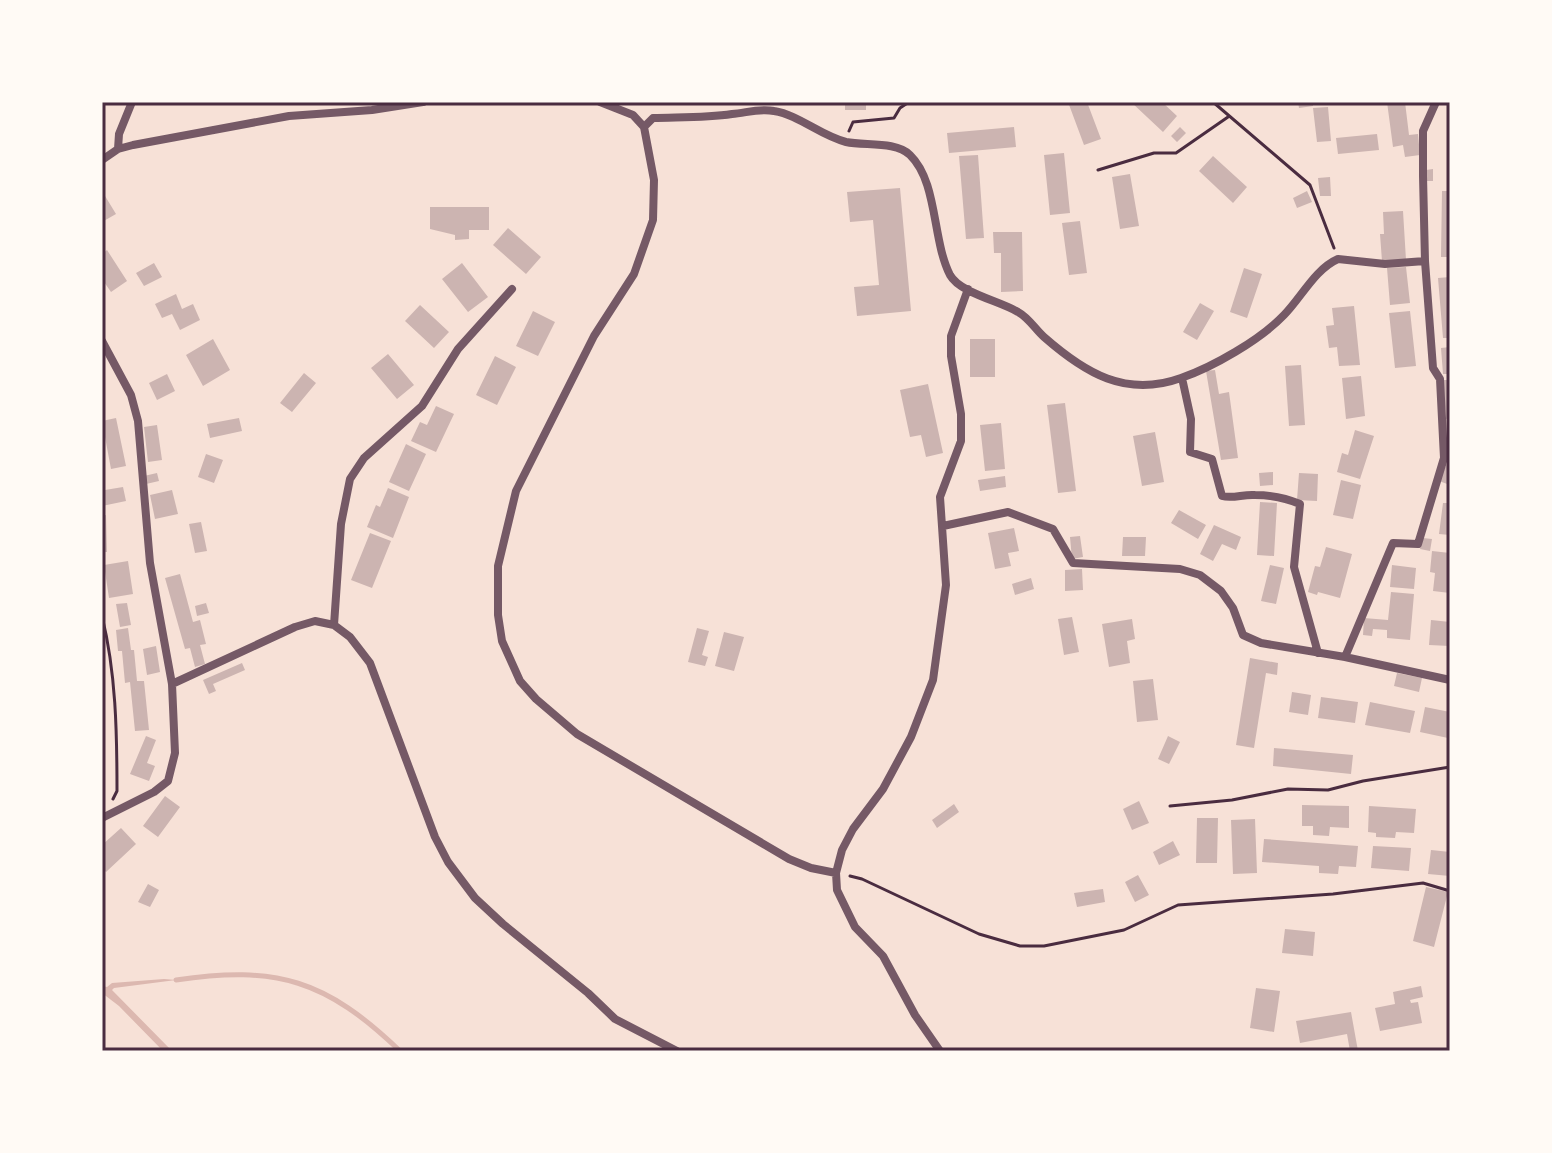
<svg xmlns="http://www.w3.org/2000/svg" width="1552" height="1153" viewBox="0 0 1552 1153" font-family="Montserrat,sans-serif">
	<rect width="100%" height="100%" fill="#f7e1d7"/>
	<path fill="#dcb8b0" d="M164,979L176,980L114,988L112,990L172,1051H163L119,1006L102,993V986L107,987L112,983Z"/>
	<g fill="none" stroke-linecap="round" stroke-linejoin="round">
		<path stroke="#dcb8b0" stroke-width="5" d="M176,980C277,965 326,980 400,1051"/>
	</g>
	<path fill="#ccb4b1" d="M845,102H866V110H845Z
		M1068,102H1087L1101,139L1084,145Z
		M1131,102H1162L1177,116L1163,132Z
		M1298,102H1313V106L1299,108Z
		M1387,102H1405L1409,135L1418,134L1420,155L1405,157L1403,145L1393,147Z
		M1328,107L1331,141L1317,142L1313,108Z
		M1014,127L1016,147L949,153L947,133Z
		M1180,127L1186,133L1177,142L1171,136Z
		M1377,134L1379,150L1338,154L1336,138Z
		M1064,153L1070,213L1050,215L1044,155Z
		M978,155L984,238L966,239L959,156Z
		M1213,156L1247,187L1233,203L1199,171Z
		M1433,169V181H1427L1426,170Z
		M1130,174L1139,226L1120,229L1112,177Z
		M1330,177L1331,196H1320L1318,178Z
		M900,188L911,311L857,316L854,287L879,285L873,220L850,222L847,192Z
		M102,191L116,214L102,222Z
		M1307,191L1312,202L1297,208L1293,198Z
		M1442,191H1450V257H1441Z
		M430,207H489V230H469V239L455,240V235L430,229Z
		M1403,211L1406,260L1382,261L1380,234H1384L1383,212Z
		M1080,221L1087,273L1069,275L1062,223Z
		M508,228L541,257L526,274L493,245Z
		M993,232H1022L1023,291L1001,292V253H994Z
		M107,250L127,281L111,292L102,279V254Z
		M154,263L162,277L144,286L136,273Z
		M462,263L488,297L468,312L442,279Z
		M1406,267L1410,303L1390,305L1387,268Z
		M1244,268L1262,274L1247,318L1230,312Z
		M1450,277V338H1443L1438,278Z
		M176,294L182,309L193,304L200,320L180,330L172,314L162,318L155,304Z
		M1200,303L1214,311L1197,340L1183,332Z
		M420,305L449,332L434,348L405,321Z
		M1354,306L1360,365L1339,366L1337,347L1329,348L1326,326L1334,325L1332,308Z
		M533,311L555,322L538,356L516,346Z
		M1410,311L1416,366L1395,368L1389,313Z
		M213,339L230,370L203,386L186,355Z
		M970,339H995V377H970Z
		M1450,347V374H1443L1441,348Z
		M388,354L414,385L397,399L371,368Z
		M495,356L516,367L497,405L476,395Z
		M1301,365L1305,425L1289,426L1285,366Z
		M1215,370L1219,394L1229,392L1238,458L1221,460L1206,371Z
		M304,373L316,383L292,412L280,403Z
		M167,374L175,391L157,400L149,383Z
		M1361,376L1365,416L1346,419L1342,378Z
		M1443,380H1450V418L1446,419Z
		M928,384L943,453L926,457L921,435L910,437L900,390Z
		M1065,403L1076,491L1058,493L1047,405Z
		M436,406L454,414L436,452L411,441L420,422L427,425Z
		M116,418L126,466L111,469L102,421Z
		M239,418L242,431L210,438L207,424Z
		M1001,423L1005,469L985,471L980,425Z
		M157,425L162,460L148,462L144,427Z
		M1355,430L1374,436L1360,479L1337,472L1342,453L1348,455Z
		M1155,432L1164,482L1142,486L1133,436Z
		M406,444L426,454L409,491L389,482Z
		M206,454L223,460L214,483L198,477Z
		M1447,463L1450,464V485L1439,481Z
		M1273,472V485L1260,486L1259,473Z
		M157,473L159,481L146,484L144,476Z
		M1299,473L1318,474L1317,501L1297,500Z
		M1005,476L1006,487L980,491L978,480Z
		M102,480L105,490L123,487L126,501L102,506Z
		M1341,480L1361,485L1353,519L1333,515Z
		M388,488L409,497L393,538L367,527L376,505L380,507Z
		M172,490L178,514L155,519L150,495Z
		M1260,502L1277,503L1274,556L1257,555Z
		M1443,503H1450V535L1439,534Z
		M1179,510L1206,525L1198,539L1171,523Z
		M106,515L107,552H102V516Z
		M201,522L207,551L195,553L189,524Z
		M1214,525L1241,537L1236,550L1222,544L1213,561L1200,554Z
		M1014,528L1019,551L1008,553L1011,566L995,569L988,533Z
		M370,533L391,541L372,588L351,580Z
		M1080,536L1083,557L1072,559L1070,537Z
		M1123,537H1146L1145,556H1122Z
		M1423,538L1432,539L1430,551L1420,549Z
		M1326,547L1352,554L1340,598L1318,592L1317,595L1308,592L1315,566L1320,567Z
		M1432,551L1450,553V593L1433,591L1435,573L1430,572Z
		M128,561L133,594L109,598L104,565Z
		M1270,565L1284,568L1276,604L1261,601Z
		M1392,565L1416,568L1414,589L1390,587Z
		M1082,569L1083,590L1065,591V570Z
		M180,574L193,622L200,620L206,644L200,645L205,664L195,667L190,648L185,649L165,578Z
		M1031,578L1034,589L1015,595L1012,584Z
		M1391,592L1414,594L1410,640L1387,638V630L1373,629L1372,636L1363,635L1364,618L1388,620Z
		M127,603L131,625L120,627L116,604Z
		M206,603L209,613L197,616L195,606Z
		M1072,617L1079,652L1064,655L1058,619Z
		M1132,619L1135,639L1127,641L1130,663L1109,667L1102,624Z
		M1431,620L1450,622V646L1429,645Z
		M128,628L131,650H134L137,681H144L149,730L135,731L130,682L125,683L122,651H118L116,630Z
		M697,628L709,631L702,655L708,657L705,666L688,662Z
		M724,632L744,637L734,671L715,666Z
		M156,646L160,672L147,675L143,649Z
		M1250,658L1278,663L1277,675L1266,673L1254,748L1236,745Z
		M242,663L245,670L213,684L216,691L209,694L203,680Z
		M1397,673L1422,678L1419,692L1394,686Z
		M1153,679L1158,720L1137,722L1133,681Z
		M1292,692L1311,695L1308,715L1289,712Z
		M1321,697L1358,702L1355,723L1318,718Z
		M1370,702L1415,711L1410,733L1365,725Z
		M1425,707L1450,712L1448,738L1420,732Z
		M146,736L156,740L147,763L155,766L149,781L130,774Z
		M1168,736L1180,742L1169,764L1158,759Z
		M1274,748L1353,755L1351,774L1273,766Z
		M165,796L180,807L158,837L143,826Z
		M1139,801L1149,823L1132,830L1123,809Z
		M954,804L959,812L937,828L932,820Z
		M1302,805L1349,806V828L1330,827L1329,836L1313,835V826H1302Z
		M1369,806L1416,809L1414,833L1396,832L1395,838L1376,837V833L1368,832Z
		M1197,818H1218L1217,863H1196Z
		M1255,819L1257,873L1233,874L1231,820Z
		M121,828L136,844L106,872L102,868V845Z
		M1264,839L1358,846L1356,867L1339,866L1338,874L1319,873V866L1262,862Z
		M1173,841L1180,855L1159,865L1153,852Z
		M1373,846L1411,848L1409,871L1371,868Z
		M1431,850L1450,852V876L1428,874Z
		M1138,875L1149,895L1135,902L1125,882Z
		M148,884L159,890L150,907L138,902Z
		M1426,887L1448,892L1434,947L1413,941Z
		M1103,889L1105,902L1077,907L1074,893Z
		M1285,929L1315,932L1313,956L1282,953Z
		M1421,986L1423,997L1410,1000L1411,1003L1418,1002L1422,1023L1380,1031L1375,1008L1395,1004L1393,992Z
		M1256,988L1280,991L1274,1032L1250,1028Z
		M1351,1012L1358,1051H1350L1347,1034L1300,1043L1296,1021Z"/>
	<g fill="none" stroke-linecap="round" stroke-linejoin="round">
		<path stroke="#4a2c40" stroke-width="3" d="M1213,102L1310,185L1334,248
			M849,131L853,122L894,118L900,108L909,102
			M1098,170L1154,153H1176L1228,117
			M102,616C116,673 117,732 117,791L113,799
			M1170,806L1232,800L1288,789L1328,790L1363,781L1450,767
			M850,876L862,879L979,934L1020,946H1044L1124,930L1178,905L1333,894L1423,883L1450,891"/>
		<path stroke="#755966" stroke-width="8" d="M600,102L633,115L644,127L654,180L653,220L634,274L594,336L516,491L498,566V615L502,641L520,681L536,699L577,734L789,859L811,868L836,873
			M644,127L653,118C679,117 706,118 732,114C746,113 759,108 774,111C799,115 821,136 846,142C865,146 896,141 910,155C938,182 932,240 950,275C960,293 1000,301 1018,312C1029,318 1035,329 1044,337C1085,373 1126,398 1181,378C1213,367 1260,340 1284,315C1301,298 1315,269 1338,259L1385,264L1425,261
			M118,149L119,134L132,102
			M102,160L118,149L133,145L289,116L372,110L423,102
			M102,341L131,395L138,421L150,563L172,684L175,753L168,781L154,792L102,818
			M1182,378L1191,419L1190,452L1212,459L1222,496C1233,499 1243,494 1255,495C1270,495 1286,498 1300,504L1294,567L1318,653
			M943,526L1008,512L1053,529L1073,563L1180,569L1200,575L1221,591L1233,608L1243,635L1261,643L1345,657L1450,680
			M334,625L341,524L350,479L364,458L422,406L458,349L512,289
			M1345,657L1393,543L1418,544L1444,458L1440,379L1433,368L1425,261L1423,176V131L1436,102
			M172,684L295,627L315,621L334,625L350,637L370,663L435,837L448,862L475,898L503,924L588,993L615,1019L677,1051
			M940,1051L915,1015L883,956L855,927L837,890L836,873L842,850L853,829L883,789L911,737L933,680L946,585L940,497L961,441V414L951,356V336L968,289"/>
	</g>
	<rect width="1552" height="1153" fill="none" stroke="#fffaf5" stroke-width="208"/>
	<rect x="104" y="104" width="1344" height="945" fill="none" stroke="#4a2c40" stroke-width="3"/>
</svg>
